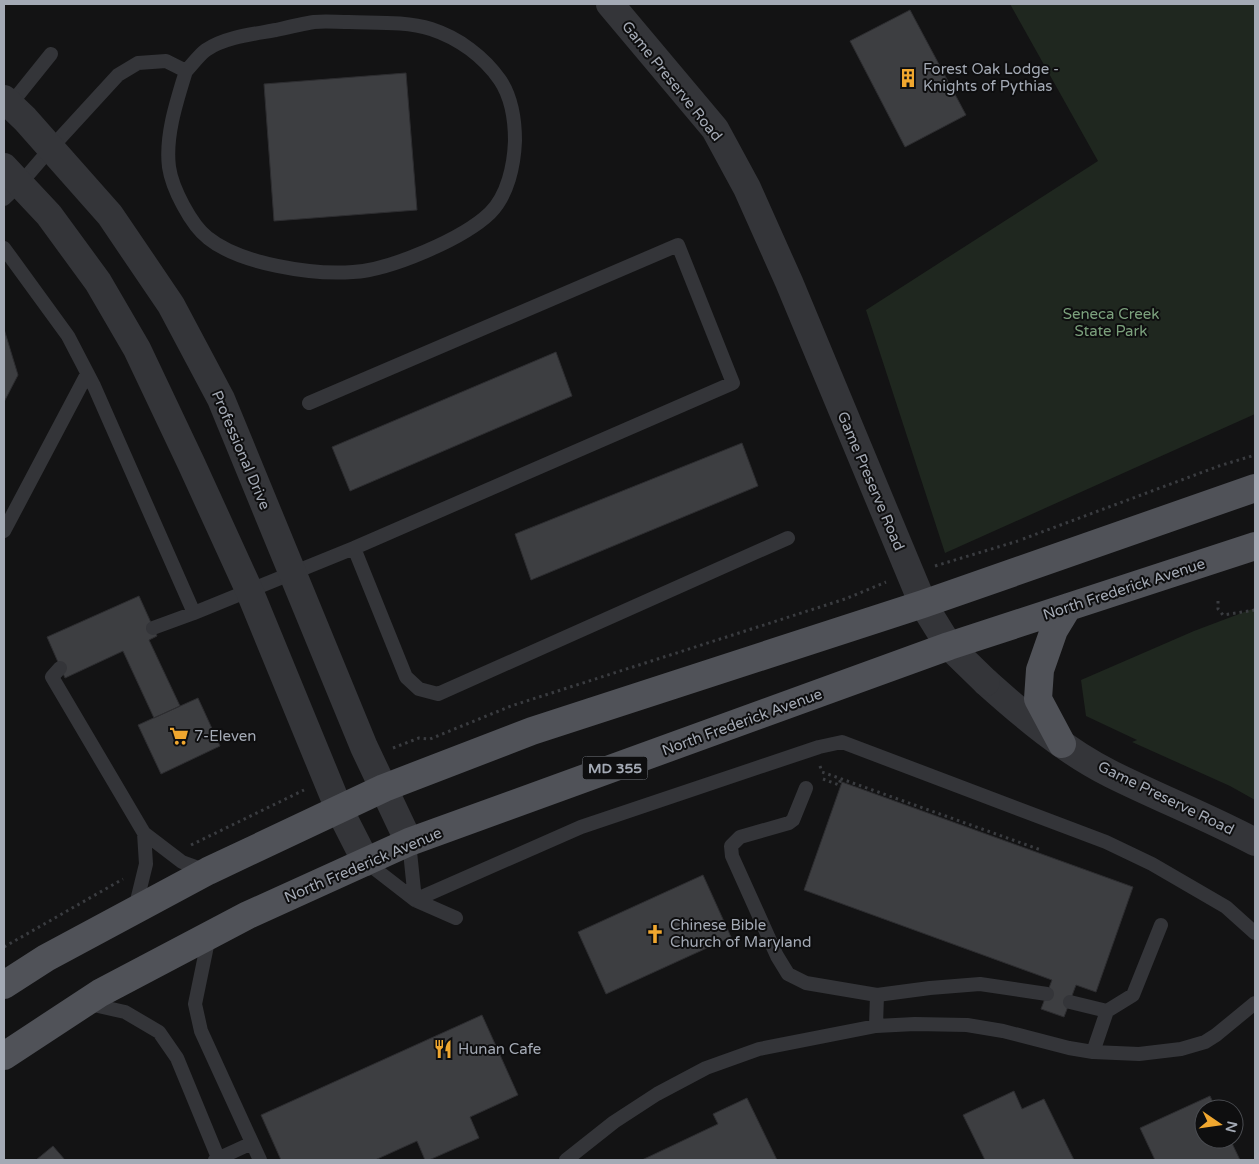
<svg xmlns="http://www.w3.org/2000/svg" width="1259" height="1164" viewBox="0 0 1259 1164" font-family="'Varela Round',sans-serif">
	<rect width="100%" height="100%" fill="#131314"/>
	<path fill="#1f271f" d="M1010,4H1255V414L945,553L866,310L1098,161Z
		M1255,608V800L1230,786L1132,742L1137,740L1086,716L1081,680L1194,631Z"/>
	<path fill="#3d3e41" stroke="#2d2d30" d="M910,10L966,115L905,147L850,41Z
		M406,73L417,210L274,221L264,84Z
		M4,329L18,375L4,402Z
		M556,352L572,396L350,491L332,447Z
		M742,443L758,486L531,580L515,534Z
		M139,596L157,636L149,640L180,706L154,718L123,651L65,678L47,637Z
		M198,698L220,746L161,774L138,725Z
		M842,782L1133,887L1096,992L1076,985L1064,1017L1041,1009L1052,980L804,890Z
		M703,875L731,937L606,994L578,932Z
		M482,1015L518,1095L470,1117L479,1138L429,1160H425L417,1141L375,1160H281L261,1115Z
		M1014,1091L1022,1109L1044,1099L1074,1160H985L963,1115Z
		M1210,1096L1216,1109H1204V1139H1230L1240,1160H1155L1140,1128Z
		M747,1098L777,1160H642L718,1124L713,1114Z
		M53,1146L65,1160H36Z"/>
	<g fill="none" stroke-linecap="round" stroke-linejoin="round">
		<path stroke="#3a3c40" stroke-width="3" stroke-dasharray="2.5 4" stroke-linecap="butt" d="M1023,539L1219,466L1255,455
			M935,566L1018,541
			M1218,601V609L1223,615L1255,610
			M393,748L419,738L430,739L511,706L845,599L886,582
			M820,766L822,772L1041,850
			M823,779L839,785L841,778
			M191,845L304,790
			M4,947L123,879"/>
		<path stroke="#343539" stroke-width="14" d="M10,105L51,54
			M4,199L20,184L51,148L118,75L138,63L166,61L186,71C192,65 199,55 206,50C225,37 254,34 276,30C289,27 302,24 314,22C325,21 337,22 349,22C374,23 406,21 431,29C459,38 484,57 500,80C512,98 515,120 515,141C514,165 508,195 490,213C463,239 390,270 353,272C312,275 240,264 208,238C191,225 172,188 169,167C165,136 177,100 186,71
			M4,248L68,336L94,386L194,613L354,548L733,383L678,245L309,403
			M4,531L87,374
			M354,548L406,677L419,689L438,694L788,538
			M153,628L194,613
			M60,668L52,677L144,833L182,862L207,871
			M806,788L793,820L789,823L740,837L731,846L732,856L777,956L788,974L806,983L877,995
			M409,842L415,900L581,827L819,747L842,742L1106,842L1152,864L1226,907L1255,933
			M366,862L415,900L456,918
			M135,909L146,864L144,833
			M209,936L195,1004L201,1031L260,1160
			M1070,1002L1107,1011
			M85,1003L125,1012L159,1032L177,1058L219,1160
			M876,1026L877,995L930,988L980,984L1047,994
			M1093,1052L1107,1011L1133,995L1161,925
			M215,1160L252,1143
			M566,1160L614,1122L657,1094L706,1068L759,1049L876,1026L915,1024L967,1025L1003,1031L1069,1048L1093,1052L1139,1054L1181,1049L1205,1042L1216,1035L1255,1003"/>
		<path stroke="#343539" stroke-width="28" d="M4,99L25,119L110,215L171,305L221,399L364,747L409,842
			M4,167L49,215L98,282L137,349L191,463L249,590L339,809L366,862
			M986,682C1024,716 1065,751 1111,774C1159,798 1208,817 1255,842"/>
		<path stroke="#343539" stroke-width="28" d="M610,4L715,129L747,188L789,282L923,604L949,646L986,682"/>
		<path stroke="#505258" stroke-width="28" d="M1062,744L1038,699L1040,670L1054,630L1068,607
			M4,985L46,958L208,871L384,788L532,731L923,604L1255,488
			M4,1056L100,993L248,915L409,842L949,646L1255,546"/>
	</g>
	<defs>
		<g id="building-bare" transform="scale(1.5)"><path d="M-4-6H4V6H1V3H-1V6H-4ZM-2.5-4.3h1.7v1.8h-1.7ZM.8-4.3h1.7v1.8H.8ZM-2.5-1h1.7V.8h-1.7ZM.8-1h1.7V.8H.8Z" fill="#f0a72f" stroke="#0e0e0f" stroke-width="2.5" paint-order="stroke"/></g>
		<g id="supermarket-bare" transform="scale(1.5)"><path d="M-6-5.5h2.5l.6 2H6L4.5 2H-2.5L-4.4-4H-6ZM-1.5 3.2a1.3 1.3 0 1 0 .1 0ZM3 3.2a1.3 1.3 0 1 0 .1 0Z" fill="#f0a72f" stroke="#0e0e0f" stroke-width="2.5" paint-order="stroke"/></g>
		<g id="church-bare" transform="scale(1.5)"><path d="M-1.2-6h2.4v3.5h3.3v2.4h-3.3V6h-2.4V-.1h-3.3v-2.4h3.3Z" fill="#f0a72f" stroke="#0e0e0f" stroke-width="2.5" paint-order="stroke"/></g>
		<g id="restaurant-bare" transform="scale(1.5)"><path d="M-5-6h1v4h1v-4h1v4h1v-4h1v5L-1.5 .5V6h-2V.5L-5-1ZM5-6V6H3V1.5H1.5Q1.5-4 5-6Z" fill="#f0a72f" stroke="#0e0e0f" stroke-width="2.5" paint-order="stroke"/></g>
	</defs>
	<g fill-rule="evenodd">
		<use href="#building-bare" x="908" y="78"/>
		<use href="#supermarket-bare" x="179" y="736"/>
		<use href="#church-bare" x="655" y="934"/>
		<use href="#restaurant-bare" x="443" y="1049"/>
	</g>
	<g text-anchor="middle" stroke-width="4" stroke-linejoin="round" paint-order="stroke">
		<rect fill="#0e0e0f" stroke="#777b83" stroke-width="1" x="582.5" y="756.5" width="65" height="23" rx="4"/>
		<g font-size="14" font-weight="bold" fill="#a4aab5">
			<text x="615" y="773">MD 355</text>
		</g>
		<g font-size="15" fill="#a4aab5" stroke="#0e0e0f" text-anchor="start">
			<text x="923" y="74">Forest Oak Lodge -<tspan x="923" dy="17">Knights of Pythias</tspan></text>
			<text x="194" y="741">7-Eleven</text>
			<text x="670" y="930">Chinese Bible<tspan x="670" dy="17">Church of Maryland</tspan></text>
			<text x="458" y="1054">Hunan Cafe</text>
		</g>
		<g font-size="15" fill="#a4aab5" stroke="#0e0e0f">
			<text transform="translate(672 81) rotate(51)" y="5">Game Preserve Road</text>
			<text transform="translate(241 450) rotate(67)" y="5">Professional Drive</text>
			<text transform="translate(871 481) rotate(67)" y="5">Game Preserve Road</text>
			<text transform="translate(1124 589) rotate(-18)" y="5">North Frederick Avenue</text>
			<text transform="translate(742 722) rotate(-20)" y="5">North Frederick Avenue</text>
			<text transform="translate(1166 798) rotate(26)" y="5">Game Preserve Road</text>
			<text transform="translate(363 865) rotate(-23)" y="5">North Frederick Avenue</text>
		</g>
		<g font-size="15" fill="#7ba07c" stroke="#0e0e0f">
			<text x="1111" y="319">Seneca Creek<tspan x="1111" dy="17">State Park</tspan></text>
		</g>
	</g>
	<rect width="1259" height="1164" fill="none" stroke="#a4aab5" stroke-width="10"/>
	<g transform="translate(1219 1124) rotate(103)"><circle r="24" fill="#0e0e0f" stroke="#4a4c51"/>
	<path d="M0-4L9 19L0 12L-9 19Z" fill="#f0a72f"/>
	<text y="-8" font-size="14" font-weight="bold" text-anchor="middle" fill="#a4aab5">N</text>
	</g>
</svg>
